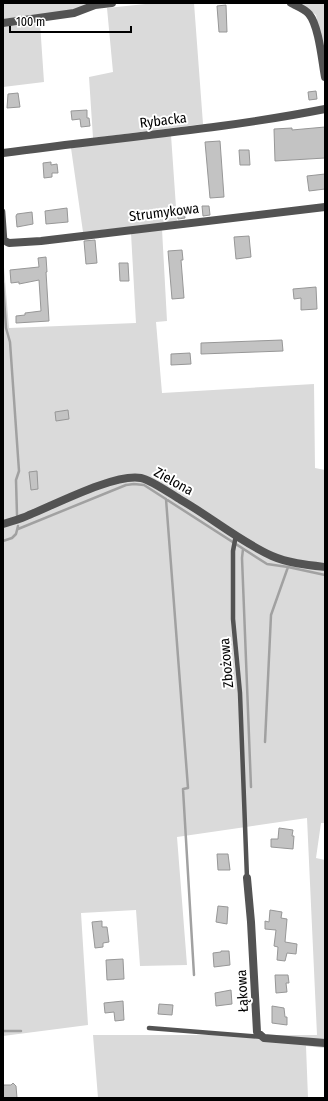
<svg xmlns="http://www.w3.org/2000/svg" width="328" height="1101" viewBox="0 0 328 1101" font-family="'Fira Sans Condensed',sans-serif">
	<rect width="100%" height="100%" fill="#fff"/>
	<path fill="#dadada" d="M3,3H91L74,10L3,19Z
		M155,3H194L203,124L93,138L89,77L113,72L107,8Z
		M300,3H325V62L316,15Z
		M40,23L44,82L3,87V27Z
		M171,135L177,222L83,232L71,148Z
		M162,229L167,321L156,322L162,393L314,384L315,468L325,470V823H321L316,858L325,860V1048L306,1046L308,1098H98L93,1035H317L307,818L177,837L187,965L140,966L136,910L81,913L88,1025L3,1036V255L9,328L136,323L131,233Z"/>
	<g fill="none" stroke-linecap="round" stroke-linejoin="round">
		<path stroke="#a1a1a1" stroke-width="2.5" d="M3,283L6,328L10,342L19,471L16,480L17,515
			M166,499L188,788L183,789L194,975
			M18,529L126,485L134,484L144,485L267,564L288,567L325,575
			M3,541L12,538L16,534L18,526
			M243,549L242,558L251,787
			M265,742L271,615L288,567
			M3,1031H21"/>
	</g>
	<path fill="#c3c3c3" stroke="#979797" d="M226,5L227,32H219L217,6Z
		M316,91L317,99L309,100L308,92Z
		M18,93L20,107L7,108L8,94Z
		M87,110V118H89L90,126L81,127L80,119L72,120L71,111Z
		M325,127V158L275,161L274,129L292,128V130Z
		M220,141L224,197L210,198L205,142Z
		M239,150H249L250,165H240Z
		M51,162V165L57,164L58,173H52V177L44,178L43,163Z
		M325,174V189L309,191L307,176Z
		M202,206H209L210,215L203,216Z
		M67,208L68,222L46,224L45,211Z
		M177,210H184L185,218L178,219Z
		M32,212L33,224L17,227L16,216L17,214Z
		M249,236L251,257L236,259L234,237Z
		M95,240L97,263L86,264L84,241Z
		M182,250L183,260H181L184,298L172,299L168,251Z
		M46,257L47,272H46L49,321L16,323V316L25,315V313L41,311L39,280L19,284V282L11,283L10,270L39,267L38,258Z
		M119,263H128L129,281H120Z
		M316,287L317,309L301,310V298L294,299L293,289Z
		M282,340L283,351L201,354V343Z
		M190,353L191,364L171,365V354Z
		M68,410L69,419L56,421L55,412Z
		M37,471L38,489L31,490L29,472Z
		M279,828L293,830L292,836H294L293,849L271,847V839H278Z
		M217,854H228L230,870H218Z
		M218,906L228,907L227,924L216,922Z
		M270,910L282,912L281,918L287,919L285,942L297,944L296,954L287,953L285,961L277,960L278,947L274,946L276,930L265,929V921L269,922Z
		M102,921V927H107L109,942L103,943V947L95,948L92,922Z
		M221,951H229L230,965L214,967L213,953L221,952Z
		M123,959L124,979L107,980L106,960Z
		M275,975H288L289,983H286L287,992L276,993Z
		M231,990L232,1004L216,1006L215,993Z
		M123,1001L124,1020L115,1021L114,1012L105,1013L104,1003Z
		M159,1004L173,1005L172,1015L158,1014Z
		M272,1006L284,1008L285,1017H287V1025L272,1023Z
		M13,1083L16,1086L17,1098H3V1087L4,1085H11Z"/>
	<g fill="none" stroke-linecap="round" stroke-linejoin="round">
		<path stroke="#535353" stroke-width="4.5" d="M3,211L5,239L7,242
			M236,535L233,551V619L240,693L247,878
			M149,1028L263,1037"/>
		<path stroke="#535353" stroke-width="8" d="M291,3C297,6 305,9 309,14C319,26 322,61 325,77
			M3,23L74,13L95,5L112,3
			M3,153C110,138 219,130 325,109
			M7,242L9,243L41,241L325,207
			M3,524C12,521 21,519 29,515C54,505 115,473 141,478C151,480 171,494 181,500C211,517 239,541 272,556C288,563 307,565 325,567
			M247,878L251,922L257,1032L264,1038L325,1043"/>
	</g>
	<g text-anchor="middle" stroke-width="4" stroke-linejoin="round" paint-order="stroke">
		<g font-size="14" fill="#000" stroke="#fff">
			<text transform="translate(163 120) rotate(-7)" y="5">Rybacka</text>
			<text transform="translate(164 212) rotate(-7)" y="5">Strumykowa</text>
			<text transform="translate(174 481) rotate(29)" y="5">Zielona</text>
			<text transform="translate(226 663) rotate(-95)" y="5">Zbożowa</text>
			<text transform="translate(242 991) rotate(-93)" y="5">Łąkowa</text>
		</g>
	</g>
	<rect width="328" height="1101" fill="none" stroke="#000000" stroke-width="8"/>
	<path d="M10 26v6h121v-6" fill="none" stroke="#000000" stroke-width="2"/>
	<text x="16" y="26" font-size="12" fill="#000000" stroke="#ffffff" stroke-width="3" paint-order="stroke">100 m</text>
</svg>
